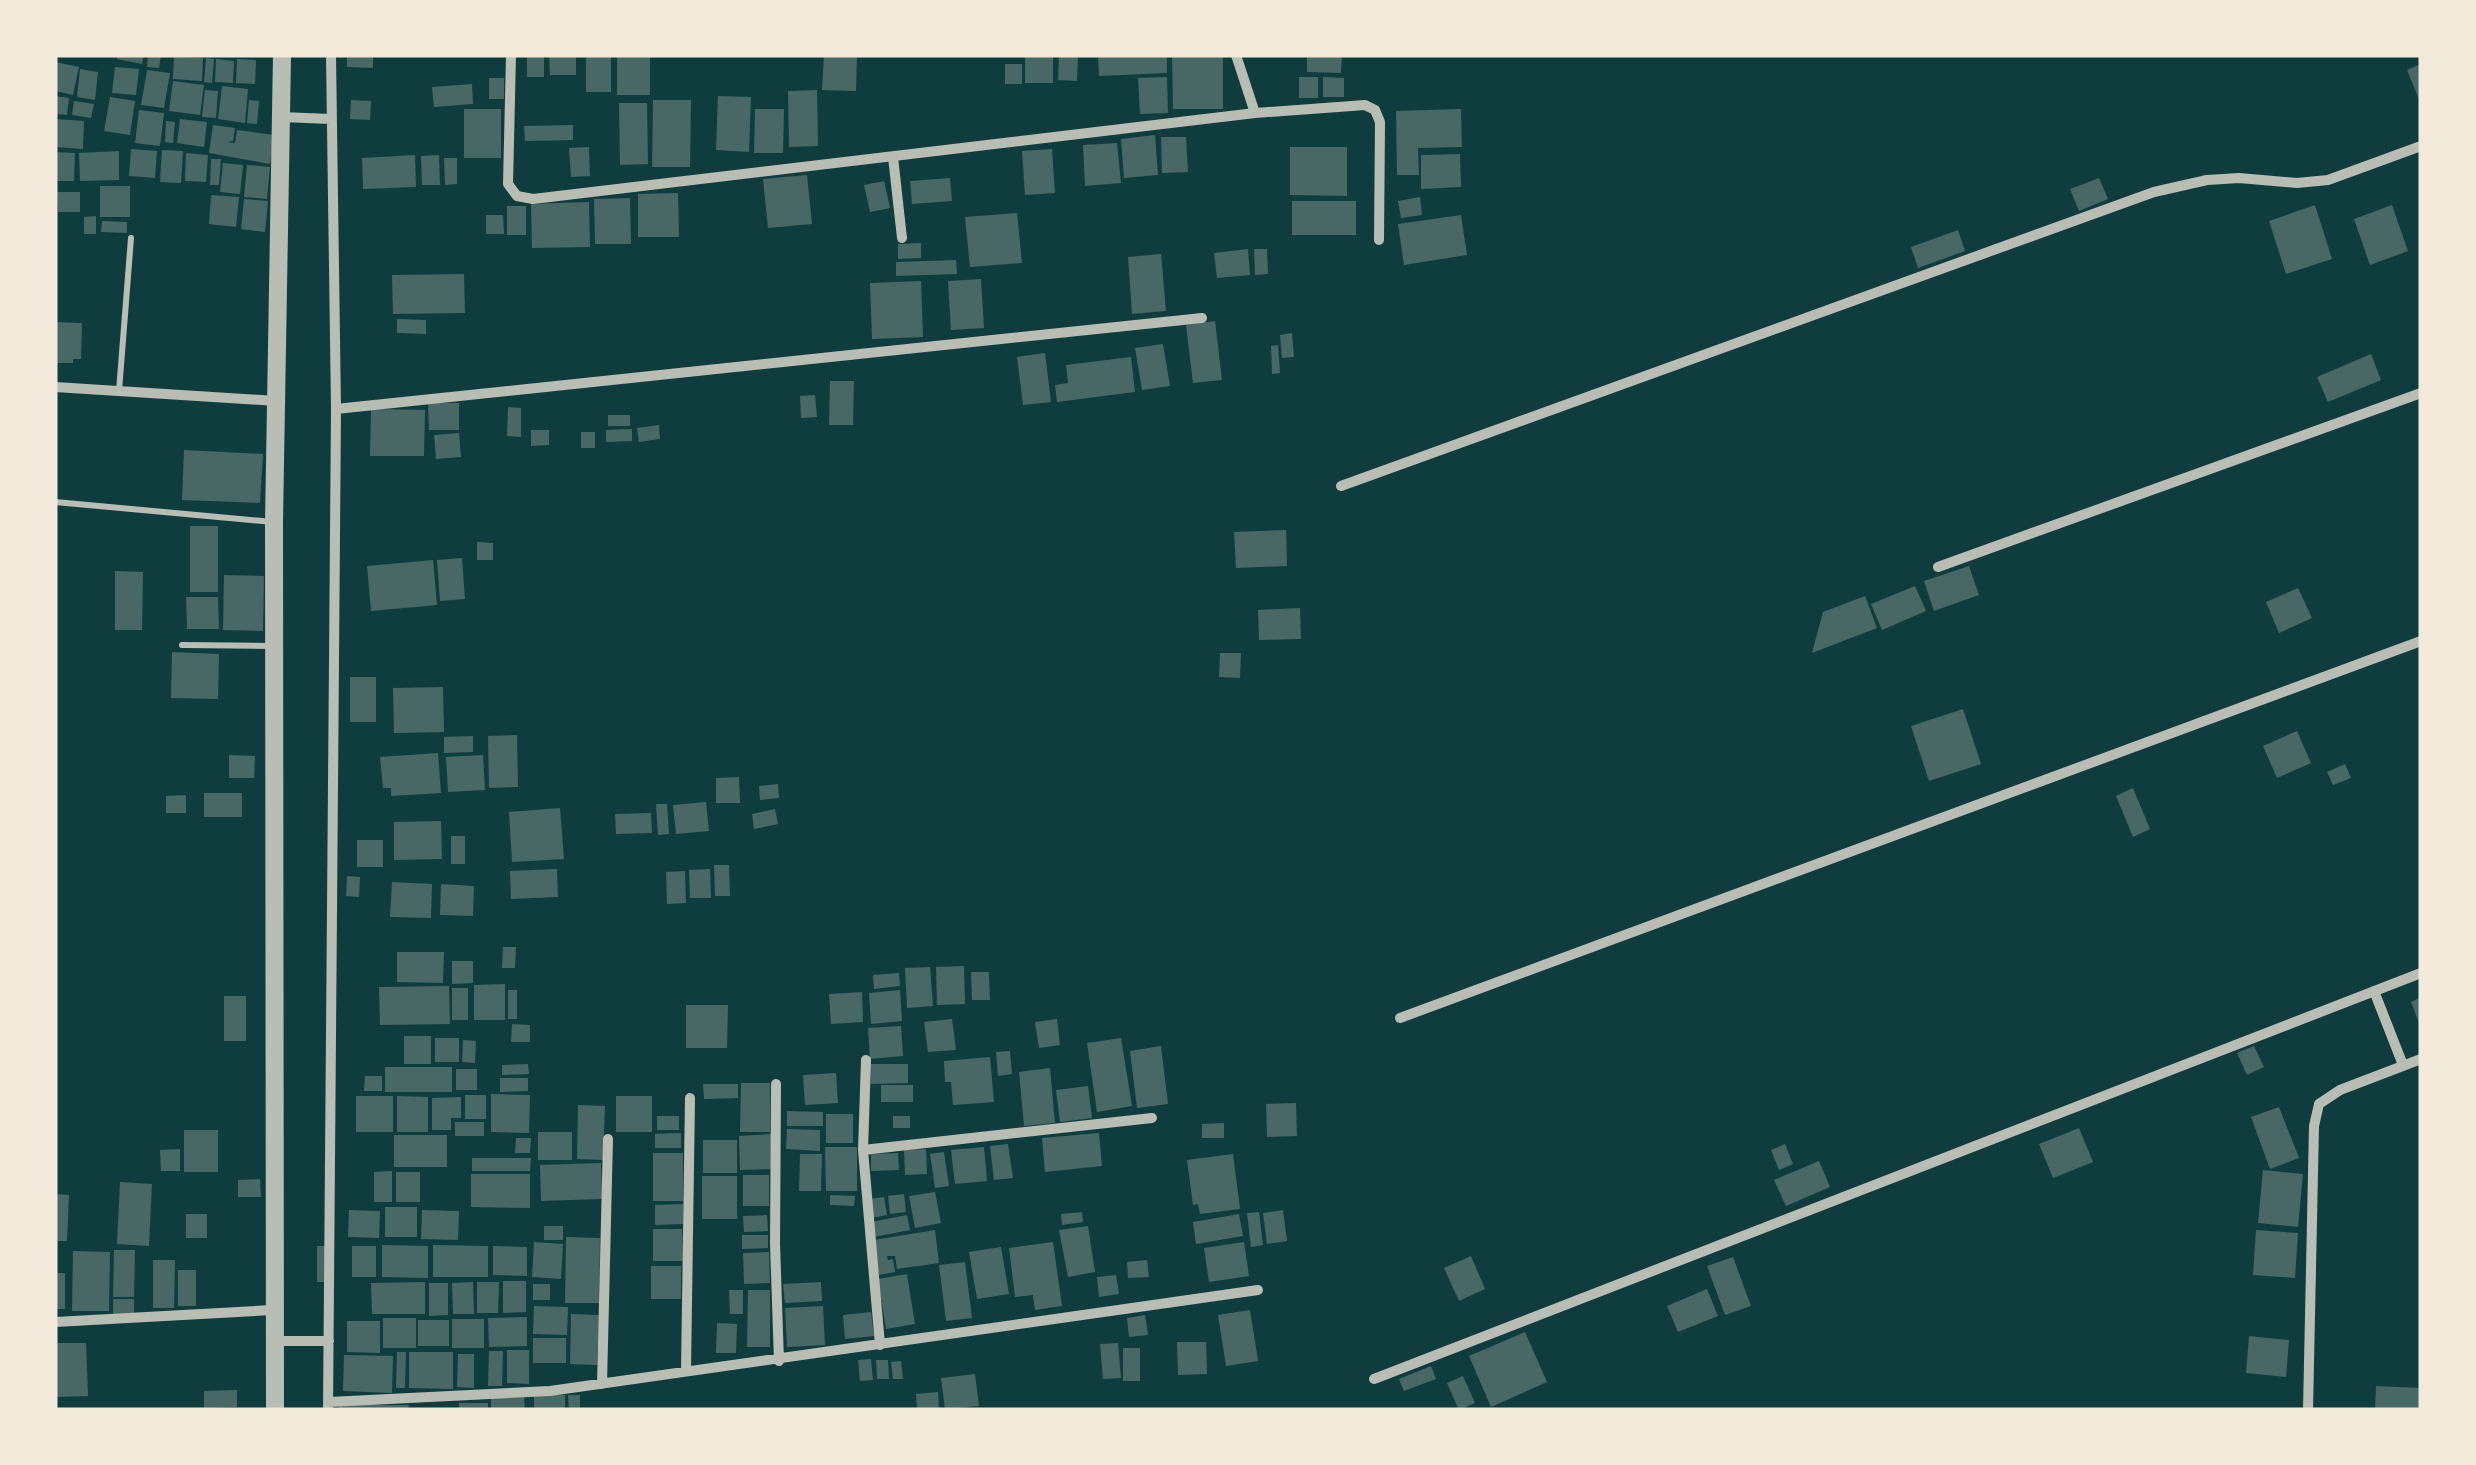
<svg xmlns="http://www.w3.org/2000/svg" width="2476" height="1465" viewBox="0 0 2476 1465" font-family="'Fira Sans Condensed',sans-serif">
	<rect width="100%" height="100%" fill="#0f3d3e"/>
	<path fill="#486865" d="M117,55H144L142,64L117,59Z
		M148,55H161L159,68L147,67Z
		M347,55H373V68L347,67Z
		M527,55H544V77H527Z
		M549,55H576V75H550Z
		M586,55H611V92H586Z
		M617,55H650V95H617Z
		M824,55H857L856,91L822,90Z
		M1025,55H1053V83H1025Z
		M1059,55H1078L1077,81L1058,80Z
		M1098,55H1167V73L1099,76Z
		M1172,55H1223V109H1173Z
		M1307,55H1342L1341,73L1307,72Z
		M174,57L203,58L202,81L173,79Z
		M206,58L214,59L212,83L204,82Z
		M216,59L234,61L233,83L215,82Z
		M237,59L256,60L255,84L236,83Z
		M55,62L79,67L73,95L55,91Z
		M1005,64H1022V84H1005Z
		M2421,64V104L2407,70Z
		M115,67L139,69L136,95L112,93Z
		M80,69L98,72L95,100L77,97Z
		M147,70L170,73L164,108L141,105Z
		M1167,77L1168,113L1140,114L1138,78Z
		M1299,77H1318V98H1299Z
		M1323,77L1344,78V97H1323Z
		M489,78H504V99H489Z
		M173,81L204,85L200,115L169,111Z
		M472,84L473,104L434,107L432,87Z
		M222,86L248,89L245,123L218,119Z
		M205,90L218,91L216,118L202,117Z
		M817,90L818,146L789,147L788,91Z
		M55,96L69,98L67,115L55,114Z
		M718,96L751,97L749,152L716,150Z
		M110,97L135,101L130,135L104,131Z
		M249,100L259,101L257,124L247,123Z
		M351,100L371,101L370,120L350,119Z
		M653,100H691L690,167H652Z
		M74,101L94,104L91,118L72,115Z
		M619,103H647L648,164L620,165Z
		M464,109H501V158H464Z
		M755,109H784L783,153H754Z
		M1461,109L1462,147L1418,148L1419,175H1397L1396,111Z
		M139,110L164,113L160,146L135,143Z
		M55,119L84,121L83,149L55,147Z
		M180,119L207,122L204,147L177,143Z
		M166,121L175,122L173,143L165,142Z
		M213,125L235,128L233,141L227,142L235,143L237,130L274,135L270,164L209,153Z
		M573,125V140L525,141L524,126Z
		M1155,135L1158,175L1124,178L1121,139Z
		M1161,137H1186L1188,172L1162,173Z
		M1117,143L1121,183L1085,186L1083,145Z
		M589,147L590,176L571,177L569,148Z
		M1290,147H1347V196L1290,195Z
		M131,149L157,151L155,178L129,176Z
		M1052,149L1055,193L1025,195L1022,151Z
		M162,150L183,151L181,183L160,182Z
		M119,151V180L80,181L79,153Z
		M55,152L75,153L74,181H55Z
		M186,153L208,155L206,182L185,181Z
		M1460,154L1461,187L1421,189V155Z
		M415,155L416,187L363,189L362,158Z
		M439,155L440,185H422L421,156Z
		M444,158H457V184L445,185Z
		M211,159H221L219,185H210Z
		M223,163L243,165L240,194L220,192Z
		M247,165L270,167L267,199L244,197Z
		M807,175L812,224L768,228L763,179Z
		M950,178L952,201L912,204L910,181Z
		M2099,178L2108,199L2079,211L2070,189Z
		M884,181L890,208L870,212L864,185Z
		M100,186H130V217H100Z
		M57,192H80V212H58Z
		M678,193L679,237H638V194Z
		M211,195L239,197L236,227L209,224Z
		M1420,197L1422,215L1401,218L1398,201Z
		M630,198L631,244H595L594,199Z
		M244,199L268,201L265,232L241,229Z
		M1292,201H1356V235H1292Z
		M589,202L590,247L532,248L531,204Z
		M2315,205L2332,259L2286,274L2269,221Z
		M2392,205L2408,251L2370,265L2354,219Z
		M507,206H526V235H507Z
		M1017,213L1022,263L970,267L965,217Z
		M486,215H503L504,234H486Z
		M1461,215L1467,255L1404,265L1398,224Z
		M96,216V234H84V217Z
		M102,221L127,222V233L101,232Z
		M1958,230L1965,251L1918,268L1911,247Z
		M921,243V258L898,259V244Z
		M1248,249L1250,275L1217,278L1214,253Z
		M1254,249H1267L1268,274L1255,275Z
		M1161,254L1166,311L1132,314L1128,257Z
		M956,260L957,274L896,276V262Z
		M464,274L465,313L393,314L392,275Z
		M981,279L984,328L951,330L948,281Z
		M921,281L923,337L872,339L870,283Z
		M397,319L426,320V334L397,333Z
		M1215,321L1222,380L1193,383L1186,325Z
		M55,322L82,323L81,359H73V363H55Z
		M1292,333L1294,357L1282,358L1280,335Z
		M1163,344L1170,386L1142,390L1135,348Z
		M1278,345L1280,373L1272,374L1271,346Z
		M1045,353L1051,402L1023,405L1017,357Z
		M2371,354L2381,380L2328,402L2317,377Z
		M1131,357L1135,392L1057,402L1055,385L1068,383L1066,365Z
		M830,381H854L853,425H829Z
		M815,395L817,417L801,418L800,396Z
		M428,403H459V430H429Z
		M508,407L521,408V437L507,436Z
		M371,409L425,410L424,456H370Z
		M608,415H630V426H608Z
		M659,425L660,439L639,442L637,428Z
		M632,429V441L606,442V430Z
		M531,430H549V445L531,446Z
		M581,432H595V448H581Z
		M459,433L461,457L436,459L434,435Z
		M184,450L263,454L260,503L182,500Z
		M190,526H218V592H190Z
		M1286,530L1287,566L1236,568L1234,532Z
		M477,542L493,543V560H477Z
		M462,558L465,599L440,601L437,560Z
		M433,560L437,605L371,611L367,566Z
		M1969,566L1979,595L1934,611L1924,581Z
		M115,571L143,572L142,630H115Z
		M224,575L264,576L263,631L223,630Z
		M1915,586L1926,611L1882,630L1871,604Z
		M2298,588L2312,618L2279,633L2266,602Z
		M1865,596L1877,628L1812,653L1823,612Z
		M186,597H218L219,629H187Z
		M1300,608L1301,639L1259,640L1258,610Z
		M172,652L219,654L218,699L171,698Z
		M1220,653H1241L1240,678L1219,677Z
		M350,677H376V722H350Z
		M443,687L444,732L394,733L393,688Z
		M1963,709L1981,764L1929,781L1911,726Z
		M2297,731L2311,763L2277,778L2263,746Z
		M517,735L518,787L489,788L488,736Z
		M473,736V752L444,753V737Z
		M438,753L441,793L391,796V788H383L380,757Z
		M229,755L255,756L254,778H229Z
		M483,755L485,790L448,792L446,757Z
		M2345,764L2351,778L2333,785L2327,772Z
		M739,777L740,803H716V778Z
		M778,784L779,798L760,800L759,786Z
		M2133,788L2150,829L2133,837L2116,796Z
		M204,793H242V817H204Z
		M186,795V813H166V796Z
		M706,802L709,831L676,834L673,805Z
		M656,804H667L669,834L658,835Z
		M560,808L564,859L512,862L509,812Z
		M775,809L778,824L754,829L752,814Z
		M651,813L652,833L616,834L615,814Z
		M441,821L442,859L394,860V822Z
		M451,836H465V864H451Z
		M357,840H383V867H357Z
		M714,865H729L730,896H715Z
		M557,869L558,897L511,899L510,871Z
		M710,869L711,898H690L689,870Z
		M685,871L686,903L667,904L666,872Z
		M347,876L360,877L359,897L346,896Z
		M392,882L432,884L431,918L390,917Z
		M441,884L474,886L473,916L440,915Z
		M503,947H516L515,968H502Z
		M397,952H444L443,983L397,982Z
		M452,961H473V983L452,984Z
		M964,966L965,1004L937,1005L936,967Z
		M930,967L933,1006L907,1008L905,968Z
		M971,972H989L990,1000H972Z
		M899,973L900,986L874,989L873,975Z
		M505,984V1020H474V985Z
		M449,986L450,1024L380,1025L379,987Z
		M452,988H468V1020H452Z
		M508,990H517V1019H508Z
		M900,990L902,1021L871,1024L869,993Z
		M862,992L863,1022L831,1024L829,994Z
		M224,996H246V1041H224Z
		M2421,997V1028L2411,1002Z
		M686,1005H728L727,1048H686Z
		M952,1019L956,1050L928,1052L924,1022Z
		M1057,1019L1060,1045L1039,1048L1035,1022Z
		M512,1024L530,1025V1042H511Z
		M901,1026L903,1056L870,1059L868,1028Z
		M404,1036H431V1064H404Z
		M435,1038H459V1062H435Z
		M1121,1038L1132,1106L1097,1112L1087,1043Z
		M463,1040L476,1041L475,1063L462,1062Z
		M1161,1046L1168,1104L1137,1108L1130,1051Z
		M2254,1046L2264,1067L2247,1075L2237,1053Z
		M1010,1051L1012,1074L998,1076L996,1052Z
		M990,1057L994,1102L953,1105L951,1082H945L944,1061Z
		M528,1064L529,1074L502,1075V1065Z
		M870,1064H908V1083L871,1084Z
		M385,1067H452V1092H385Z
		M1050,1068L1055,1123L1024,1126L1019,1072Z
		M456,1069H477V1090H456Z
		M836,1073L838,1103L805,1105L803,1075Z
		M365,1076H382V1091H364Z
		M500,1078H528V1091L500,1092Z
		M741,1083H770V1132H740Z
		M703,1084H738V1098L704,1099Z
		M881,1085H913V1102H881Z
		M1088,1086L1092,1118L1060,1122L1056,1090Z
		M491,1094L530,1095L529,1133L491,1132Z
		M465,1095H486V1119H465Z
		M356,1096H393V1132H356Z
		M397,1096L428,1097V1132H397Z
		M616,1096H652V1132H616Z
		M461,1097V1118H451V1130H432V1098Z
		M1296,1103L1297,1136L1267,1137L1266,1104Z
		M578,1105L605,1106L603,1160L577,1159Z
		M2279,1107L2299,1158L2270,1169L2251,1117Z
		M787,1111L823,1112V1126H787Z
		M826,1114H853V1143H826Z
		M657,1116H679V1130H657Z
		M893,1116H910V1128H893Z
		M455,1122H484V1136H455Z
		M1224,1123V1138H1202V1124Z
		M2079,1128L2093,1162L2053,1178L2039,1144Z
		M787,1129L820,1130V1151L786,1149Z
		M184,1130H218V1172H184Z
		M538,1132H572V1160H538Z
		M681,1133V1148H655V1134Z
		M1099,1133L1102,1166L1045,1172L1042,1138Z
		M771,1134L773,1169L740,1170L739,1136Z
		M394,1135H447V1167H394Z
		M516,1138H531L530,1153H515Z
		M703,1140H737V1173H703Z
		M1008,1144L1013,1178L994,1180L990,1146Z
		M1785,1144L1793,1164L1779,1170L1771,1150Z
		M825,1147H857V1191H826Z
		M984,1147L987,1181L955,1184L951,1150Z
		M180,1149V1171H161L160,1150Z
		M926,1149L927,1174L905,1175L904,1150Z
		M944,1152L949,1186L935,1188L930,1154Z
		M653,1153H683V1201H653Z
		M898,1153L899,1170L871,1171V1154Z
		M800,1154H822L821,1191H799Z
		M1233,1154L1240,1209L1200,1214L1198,1204L1193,1205L1187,1160Z
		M472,1158H531L530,1171H472Z
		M1819,1161L1830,1187L1786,1206L1774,1180Z
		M601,1163L602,1199L541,1201L540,1165Z
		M2263,1170L2303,1174L2298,1227L2258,1223Z
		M392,1171V1202H374V1172Z
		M396,1172H420V1202H396Z
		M471,1174H530V1208L471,1207Z
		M743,1175H769V1206H743Z
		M702,1176H737V1219H702Z
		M260,1179L261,1197H238V1180Z
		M120,1182L152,1184L149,1246L117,1244Z
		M935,1192L941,1223L915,1228L909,1196Z
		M55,1194L69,1195L67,1241H55Z
		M904,1194L906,1212L890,1214L888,1196Z
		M830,1195L855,1196L854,1206L830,1205Z
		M884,1197L887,1215L872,1218L869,1199Z
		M683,1204V1224L655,1225V1205Z
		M385,1207H417V1237H385Z
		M349,1210L380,1211L379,1238L348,1237Z
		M422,1210L459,1211L458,1240L421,1239Z
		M1283,1210L1287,1241L1267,1244L1263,1213Z
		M1082,1212L1083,1222L1062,1225L1061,1214Z
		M1259,1212L1263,1245L1251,1247L1247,1213Z
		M186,1214H207V1238H186Z
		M1239,1214L1243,1236L1196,1244L1193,1222Z
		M767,1215L768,1231L744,1232L743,1216Z
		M907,1215L910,1230L874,1237L871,1222Z
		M544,1226H563V1240H544Z
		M1088,1226L1095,1272L1068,1277L1059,1230Z
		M653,1229H682L683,1261H653Z
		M935,1230L939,1263L897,1269L895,1256H887L888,1260L893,1259L895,1272L879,1275L874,1240Z
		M2256,1230L2298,1233L2295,1278L2253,1275Z
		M742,1235H768V1248L742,1249Z
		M566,1237L600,1238L599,1303H565Z
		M534,1242L563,1244L561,1279L532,1277Z
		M1053,1242L1062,1306L1035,1310L1033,1295L1015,1297L1009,1248Z
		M1244,1242L1249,1276L1209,1282L1204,1248Z
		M382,1245L428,1246V1278L382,1277Z
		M433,1245L488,1246V1277H433Z
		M317,1246H327V1282H317Z
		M352,1246H376V1277H352Z
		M493,1246L527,1247V1276L493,1275Z
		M1001,1247L1009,1294L977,1299L969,1252Z
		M114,1250H135L134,1297H113Z
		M73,1251L110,1252L109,1311H72Z
		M769,1252L770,1283L744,1284L743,1253Z
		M1471,1256L1485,1289L1459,1301L1444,1268Z
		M1733,1257L1751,1306L1725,1315L1707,1266Z
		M153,1260H175L174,1308H153Z
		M1147,1260L1149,1277L1128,1278L1127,1262Z
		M965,1262L972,1318L946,1321L939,1265Z
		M651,1266H681V1299H651Z
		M178,1270H196V1306H178Z
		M55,1273H65V1309H55Z
		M907,1274L915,1324L886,1329L878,1279Z
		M1116,1275L1119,1294L1099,1297L1097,1277Z
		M503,1281H526V1312L503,1313Z
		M425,1282V1314H372L371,1283Z
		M473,1282L474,1314H453L452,1283Z
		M477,1282H499L498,1313H477Z
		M821,1282L822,1301L785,1303L783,1284Z
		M429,1283H448V1315L429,1316Z
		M533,1284H550V1300H533Z
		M1707,1289L1718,1316L1678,1332L1667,1306Z
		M729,1290H743V1314H730Z
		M748,1290H770V1347H747Z
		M113,1299H134V1316H113Z
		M534,1306L568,1307L567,1335L533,1334Z
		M823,1306L825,1345L787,1347L785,1308Z
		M1250,1310L1258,1361L1226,1366L1218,1315Z
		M871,1312L874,1336L845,1339L843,1315Z
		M571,1314L599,1315L597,1365L570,1364Z
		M1145,1315L1148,1335L1129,1337L1127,1318Z
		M527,1317V1346L489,1347L488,1318Z
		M383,1318H416V1348H383Z
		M452,1319H484V1348H452Z
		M418,1320H449V1346H418Z
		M347,1321H380V1353L347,1352Z
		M717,1323L737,1324L736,1353H716Z
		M1525,1332L1547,1382L1491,1407L1469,1356Z
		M2249,1336L2289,1340L2286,1377L2246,1373Z
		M533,1338H566V1363H533Z
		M1177,1342H1206L1207,1374L1178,1375Z
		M55,1343H86L88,1396L55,1397Z
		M1118,1343L1121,1378L1103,1379L1100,1344Z
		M1123,1348H1140V1381H1123Z
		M507,1350H529V1384L507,1383Z
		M489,1351H503L502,1386H488Z
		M397,1352H406L405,1388H396Z
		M409,1352H453V1389L409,1388Z
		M458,1354H474V1388L457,1387Z
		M344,1355L393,1356L392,1393L343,1391Z
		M871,1359L873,1380L860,1381L858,1360Z
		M876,1360H888L889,1379H877Z
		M901,1361L903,1379H893L891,1362Z
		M1431,1366L1436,1379L1404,1391L1399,1379Z
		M975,1374L979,1406L945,1409L941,1378Z
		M1463,1376L1475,1403L1459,1410L1447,1383Z
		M2376,1386L2421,1388V1410H2375Z
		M237,1390V1407L204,1408V1391Z
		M938,1392L939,1410H917L916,1394Z
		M534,1395H565V1410H534Z
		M568,1395H580V1410H569Z
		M524,1397L525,1410H491V1398Z
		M459,1403H488V1410H459Z
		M339,1405H409L408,1410H339Z"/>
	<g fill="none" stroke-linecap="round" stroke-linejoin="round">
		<path stroke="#b8beb3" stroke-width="6" d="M119,391L131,238
			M55,502L273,522
			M182,645L269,646"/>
		<path stroke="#b8beb3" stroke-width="10" d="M511,55L508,184L517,196L533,199L1255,113L1365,105L1375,110L1380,122L1379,240
			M1236,55L1255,113
			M281,117L331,119
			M893,157L902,238
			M55,387L276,401
			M336,409L1202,318
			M1341,486L2154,192L2207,180L2239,178L2297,183L2328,180L2421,146
			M1938,567L2421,393
			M2374,991L2403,1065
			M1400,1018L2421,641
			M866,1060L863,1150L880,1345
			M776,1084L775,1244L779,1361
			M863,1150L1152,1118
			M55,1322L272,1310
			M274,1341H329
			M686,1371L690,1098
			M1374,1379L2421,973
			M602,1384L608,1139
			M329,1402L550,1391L1258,1290
			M328,1410L336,409L331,55
			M2308,1410L2314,1126L2319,1104L2340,1090L2421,1059"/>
		<path stroke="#b8beb3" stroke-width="18" d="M275,1410L274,522L282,55"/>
	</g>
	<rect width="2476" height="1465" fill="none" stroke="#f1e9da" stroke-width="115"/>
</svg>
